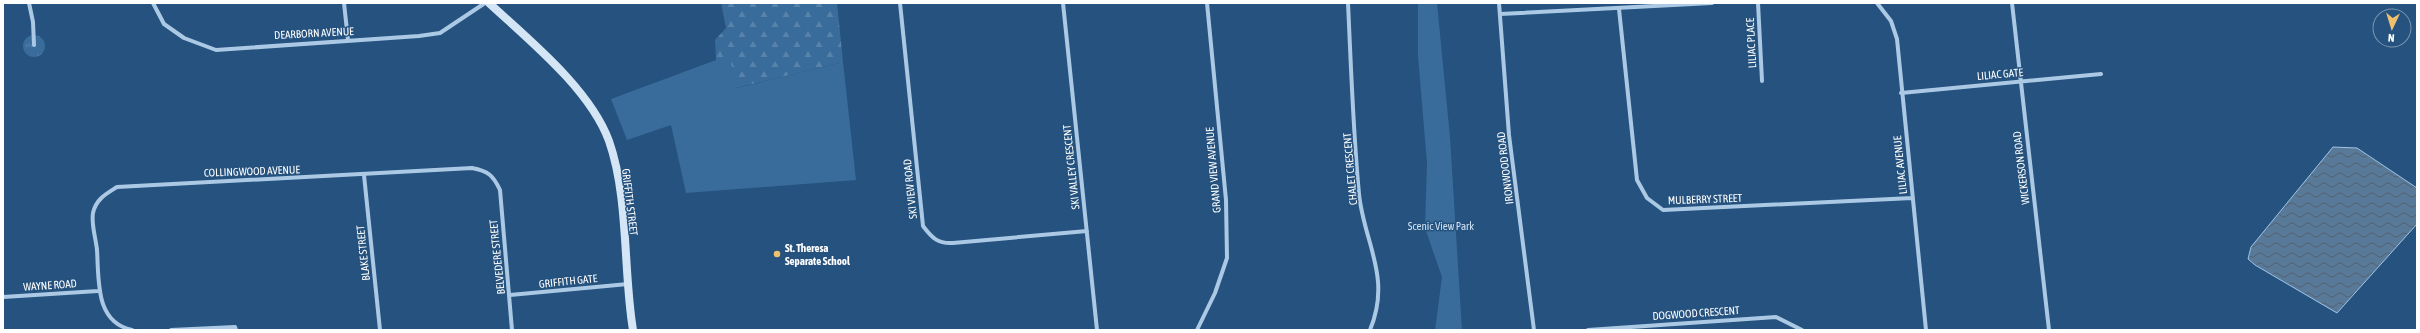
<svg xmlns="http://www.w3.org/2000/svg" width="2420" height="333" viewBox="0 0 2420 333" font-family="'Asap Condensed',sans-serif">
	<defs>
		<pattern id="grass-tufts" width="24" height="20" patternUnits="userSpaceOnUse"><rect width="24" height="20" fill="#396c9b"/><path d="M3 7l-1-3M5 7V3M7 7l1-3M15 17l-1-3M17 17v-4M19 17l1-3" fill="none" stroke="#5782aa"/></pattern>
		<pattern id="forest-firs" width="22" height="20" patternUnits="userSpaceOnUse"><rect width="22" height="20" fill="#396c9b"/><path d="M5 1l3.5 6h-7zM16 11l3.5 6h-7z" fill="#5782aa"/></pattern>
		<pattern id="water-waves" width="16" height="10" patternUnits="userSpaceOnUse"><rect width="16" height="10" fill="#597998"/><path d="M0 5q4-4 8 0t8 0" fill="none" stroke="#526272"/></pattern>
	</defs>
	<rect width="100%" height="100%" fill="#25527e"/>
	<path fill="url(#grass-tufts)" d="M23 46a11 11 0 1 1 22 0a11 11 0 1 1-22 0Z"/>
	<path fill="url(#forest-firs)" d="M721,3H837L843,62L736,88L730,60H716L715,40L726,28Z"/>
	<path fill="#396c9b" d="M1418,3H1437L1450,137L1462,330H1435L1442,277L1425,228L1427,163L1418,56Z
		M716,60H730L737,88L843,62L856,180L686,193L671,125L627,140L611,99Z"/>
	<path fill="url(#water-waves)" stroke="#9fc5e6" d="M2333,147L2357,148L2417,188V224L2337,313L2255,265L2248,259L2251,247Z"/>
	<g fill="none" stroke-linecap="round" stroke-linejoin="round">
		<path stroke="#abc9e5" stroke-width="4" d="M29,3L33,22L34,45
			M153,3L164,24L184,38L216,50L419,36L440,33L485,3
			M344,3L348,40
			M900,3L923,226C932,238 938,244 953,243L1087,231
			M1063,3L1097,330
			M1348,3C1351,66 1353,130 1359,194C1364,243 1392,277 1370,330
			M1499,3L1509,135L1534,330
			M1758,3L1762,81
			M1877,3L1891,21L1897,39L1926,330
			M2012,3L2049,330
			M1619,9L1637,180L1647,198L1663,210L1912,198
			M1500,14L1712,3
			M1901,93L2101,74
			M364,175L380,330
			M510,295L628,284
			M3,297L98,291
			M132,330C95,322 99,281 97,250C96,239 91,224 93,213C96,199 106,194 117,187L472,168C488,171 493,175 500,190L512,330
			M171,330L235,327L236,330
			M1197,330L1215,293L1227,258L1226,200L1207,3
			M1588,330L1776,317L1802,330"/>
		<path stroke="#d4e5f5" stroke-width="8" d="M489,3C529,40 590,89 609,141C629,198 623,270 633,330"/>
	</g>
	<circle fill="#efc16f" stroke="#25527e" stroke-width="1.5" cx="777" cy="254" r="4"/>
	<g text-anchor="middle" stroke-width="3" stroke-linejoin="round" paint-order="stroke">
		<g font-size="11" fill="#fff" stroke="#25527e">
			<text transform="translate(314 33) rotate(-3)" y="4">DEARBORN AVENUE</text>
			<text transform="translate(1751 43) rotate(-93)" y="4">LILIAC PLACE</text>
			<text transform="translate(2000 74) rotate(-5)" y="4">LILIAC GATE</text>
			<text transform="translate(1900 165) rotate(-96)" y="4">LILIAC AVENUE</text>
			<text transform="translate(1071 167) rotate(-96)" y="4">SKI VALLEY CRESCENT</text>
			<text transform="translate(1505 168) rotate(-97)" y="4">IRONWOOD ROAD</text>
			<text transform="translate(2021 168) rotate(-97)" y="4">WICKERSON ROAD</text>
			<text transform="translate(1350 169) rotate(-95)" y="4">CHALET CRESCENT</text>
			<text transform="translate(1213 170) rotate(-95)" y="4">GRAND VIEW AVENUE</text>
			<text transform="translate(252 171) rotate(-2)" y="4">COLLINGWOOD AVENUE</text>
			<text transform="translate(910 189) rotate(-96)" y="4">SKI VIEW ROAD</text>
			<text transform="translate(1705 199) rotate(-2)" y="4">MULBERRY STREET</text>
			<text transform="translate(630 202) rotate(83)" y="4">GRIFFITH STREET</text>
			<text transform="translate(363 253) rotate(-96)" y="4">BLAKE STREET</text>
			<text transform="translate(497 257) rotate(-96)" y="4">BELVEDERE STREET</text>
			<text transform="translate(568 281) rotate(-6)" y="4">GRIFFITH GATE</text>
			<text transform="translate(50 285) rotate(-4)" y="4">WAYNE ROAD</text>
			<text transform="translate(1696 313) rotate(-4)" y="4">DOGWOOD CRESCENT</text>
		</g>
		<g font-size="11" fill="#cee2f4" stroke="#25527e">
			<text x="1441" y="230">Scenic View Park</text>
		</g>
		<g font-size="11" font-weight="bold" fill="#fff" stroke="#25527e" text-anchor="start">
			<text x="785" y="252">St. Theresa<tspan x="785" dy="13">Separate School</tspan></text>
		</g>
	</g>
	<rect width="2420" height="333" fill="none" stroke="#ffffff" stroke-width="8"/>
	<g transform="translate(2392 28) rotate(184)"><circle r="19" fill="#25527e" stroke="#7c97b2"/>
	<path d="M0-3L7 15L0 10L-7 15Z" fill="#efc16f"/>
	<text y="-6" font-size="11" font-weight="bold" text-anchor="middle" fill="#ffffff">N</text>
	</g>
</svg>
